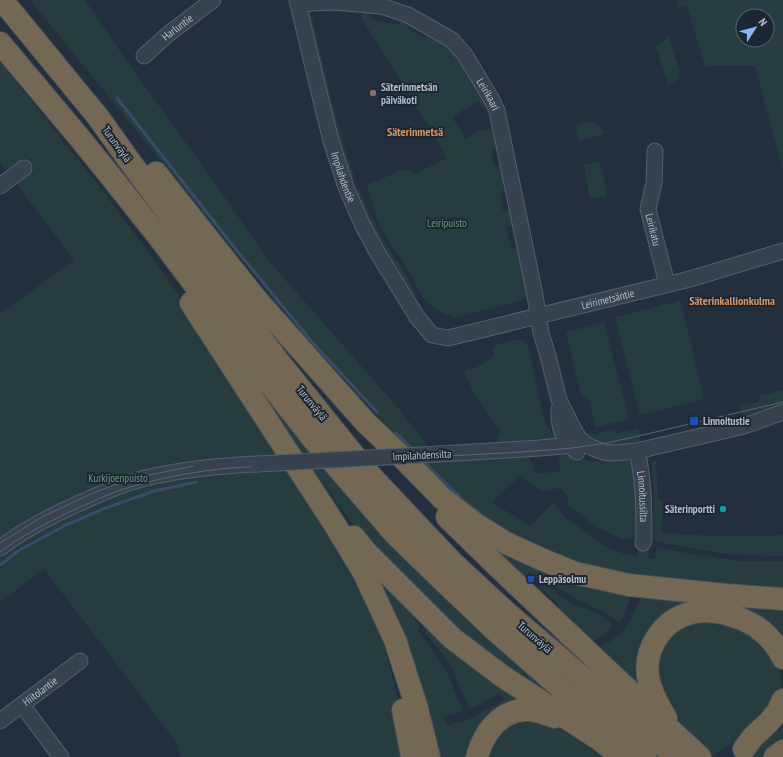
<svg xmlns="http://www.w3.org/2000/svg" width="783" height="757" viewBox="0 0 783 757" font-family="'PT Sans Narrow',sans-serif">
	<rect width="100%" height="100%" fill="#242f3e"/>
	<path fill="#263c3f" fill-rule="evenodd" d="M30,0H85L126,60L207,172L269,261L398,408L428,446L434,461L530,455V462H533L534,473L560,472L559,456L561,454L571,455L587,460L596,462L626,458L633,462L640,534L634,537L622,539L596,527L569,505L566,494L560,488L543,491L520,476L492,502L530,526L553,503L566,518L605,546L618,552L636,557L639,548L649,546L648,559H655L656,550L659,548L704,556L741,561H783V590L636,575L588,567L561,559L489,524L433,477L357,394L279,306Z
		M677,0H783V171L755,66H705L687,6L679,8ZM743,16H767V40H743Z
		M365,8L373,10L370,19L399,25L402,17L410,22L408,29L425,38L431,32L446,42L463,62L490,107L483,109L478,101L452,117L466,139L475,132L491,128L490,121L488,118L494,117L499,148L491,151L495,167L504,165L510,191L500,193L503,211L514,209L517,228L505,224L512,249L521,247L531,296L515,302L455,317L451,316L435,309L422,296L404,263L390,244L378,222L367,185L400,171L409,169L415,174L443,160H447L429,125L424,119L361,17Z
		M309,10L312,17C325,70 336,124 354,176L352,177L347,175L306,11Z
		M669,37L680,71L678,80L668,84L656,47L657,45Z
		M0,62L97,183L147,250L194,317L249,403L365,600L383,642L398,699L408,757H180L176,742L44,569L0,602V314L74,260L0,162Z
		M584,123C595,123 600,122 604,133L602,135L579,141L576,129L577,126Z
		M600,162L607,196L590,199L584,165Z
		M359,189L369,213L381,235L390,251L402,268L417,295V296L413,295L407,290L371,230L354,191Z
		M680,300L704,399L640,415L615,317C631,313 646,310 662,305C668,303 674,304 680,300Z
		M604,322L629,419L595,427L590,401L581,395L566,332Z
		M517,339L524,341L528,346L545,424L550,430L551,434H560L561,439L496,445V443L501,430L492,420L474,393L464,371L476,368L493,357L494,346Z
		M240,363L584,720L485,656L362,537L292,441Z
		M783,390V407L743,421L740,406L760,401L759,396Z
		M638,429L642,445L613,447L597,443L581,433L596,434L613,430L615,434Z
		M654,461H656L658,499L663,500L662,533C702,536 742,537 783,535V556L743,555L719,553L664,543L656,541L655,538L654,532C654,514 655,496 653,478C652,472 650,467 652,462Z
		M486,538L633,588L623,618L620,622L617,621L605,612L580,601L569,595L547,580L538,578L534,580L530,576L526,579L515,571Z
		M370,564L416,615L413,619L420,624L418,630L446,670L450,678L455,693L463,709V711L461,712L443,717L448,725L470,719L505,699L499,693L473,708H470L462,692L451,665L425,632L426,630L456,656L531,702L472,757H436Z
		M541,584C552,586 560,597 570,602C584,610 604,611 612,626C607,635 596,639 587,644L557,608L559,605L539,586Z
		M644,590L783,604V646L764,625L670,616L647,692L594,650L612,640L622,633L629,623Z
		M709,616L758,634L780,668L781,677V687L778,695L745,734L711,757H707L686,734L664,702L655,657L667,632Z
		M507,721H548L573,737L602,757H483Z
		M783,728V742L761,757H741Z"/>
	<g fill="none" stroke-linecap="round" stroke-linejoin="round">
		<path stroke="#394c67" stroke-width="3" d="M117,98L234,247L313,343L377,412
			M396,433L413,450
			M422,460L465,502L480,513
			M0,565L18,551L66,525L103,509L154,491L196,482"/>
		<g stroke="#565f6c" stroke-width="17">
			<g id="minor">
				<path id="s1" d="M297,0L319,92L331,141L346,187L362,224L377,252L417,317L432,335L448,338L690,279L783,251"/>
				<path id="s2" d="M299,5L311,3L333,2L358,4L381,6L408,15L452,40L465,55L492,100L497,111L535,295L541,333L548,356L559,400L574,430L579,438L585,444L593,448L603,452L613,453L637,451L740,427C755,423 768,417 783,412"/>
				<path id="s3" d="M144,56L167,35L213,0"/>
				<path id="s4" d="M655,151L654,183L648,209L667,284"/>
				<path d="M0,186L24,168"/>
				<path d="M559,409C558,427 563,441 577,452"/>
				<path id="s5" d="M637,451C644,480 644,509 644,539L643,543"/>
				<path d="M440,454L540,448L585,444"/>
				<path d="M0,548C22,531 47,518 71,507C91,498 110,489 131,482C172,470 215,466 258,464"/>
				<path d="M22,705L61,757"/>
				<path id="s6" d="M0,721L80,661"/>
			</g>
		</g>
		<g stroke="#434c59" stroke-width="24">
			<path id="highway" d="M2,0L98,117L128,159L278,361L369,474L451,561L507,613L676,757
				M0,43L78,136L108,173L158,236L262,374L313,439L395,534L438,576L497,632L562,689L645,757
				M156,173L256,299L367,424L401,456L442,498L474,523L506,543L541,559L575,573L629,585L726,595L783,599
				M191,303L335,525L364,573L395,640L416,705L429,757
				M447,517L496,565L677,736L700,757
				M354,537L366,552L452,638L502,676L600,740L622,757
				M403,710L412,757
				M666,718C658,705 650,691 648,676C646,662 649,650 656,639C675,608 709,606 739,618C746,621 753,624 758,628C769,636 777,646 783,658
				M744,749L753,737L769,722L778,711L783,700
				M477,757C484,731 502,708 531,710C539,711 547,715 555,717
				M775,757L783,751"/>
		</g>
		<use href="#minor" stroke="#38414e" stroke-width="15"/>
		<use href="#highway" stroke="#746855" stroke-width="22"/>
		<path stroke="#5a6575" stroke-width="1" d="M0,543L42,517L93,493L130,479L193,466
			M0,552C21,536 45,524 69,512C90,503 111,492 134,486C165,477 197,471 230,468L522,452L572,448L607,443L647,434L783,402"/>
		<g stroke="#565f6c" stroke-width="17" stroke-linecap="butt">
			<path id="minor-bridge" d="M258,464L440,454"/>
		</g>
		<use href="#minor-bridge" stroke="#38414e" stroke-width="15"/>
	</g>
	<circle fill="#8d6e63" stroke="#1d2633" stroke-width="1.5" cx="373" cy="93" r="4"/>
	<g fill="#1a4fb4" stroke="#1d2633" stroke-width="1.5">
		<rect x="689" y="416" width="10" height="10" rx="2"/>
		<rect x="527" y="575" width="8" height="8" rx="2"/>
	</g>
	<circle fill="#0f9aa8" stroke="#1d2633" stroke-width="1.5" cx="723" cy="509" r="4"/>
	<g text-anchor="middle" stroke-width="4" stroke-linejoin="round" paint-order="stroke">
		<g font-size="11" fill="#b4bcc9" stroke="#1d2633">
			<text dy="4" stroke="none"><textPath href="#s3" startOffset="44">Harluntie</textPath></text>
			<text dy="4" stroke="none"><textPath href="#s2" startOffset="227">Leirikaari</textPath></text>
			<text transform="translate(117 144) rotate(54)" y="4">Turunväylä</text>
			<text dy="4" stroke="none"><textPath href="#s1" startOffset="183">Impilahdentie</textPath></text>
			<text dy="4" stroke="none"><textPath href="#s4" startOffset="80">Leirikatu</textPath></text>
			<text dy="4" stroke="none"><textPath href="#s1" startOffset="546">Leirimetsäntie</textPath></text>
			<text transform="translate(312 403) rotate(51)" y="4">Turunväylä</text>
			<text transform="translate(422 455) rotate(-3)" y="4">Impilahdensilta</text>
			<text dy="4" stroke="none"><textPath href="#s5" startOffset="46">Linnoitussilta</textPath></text>
			<text transform="translate(535 637) rotate(41)" y="4">Turunväylä</text>
			<text dy="4" stroke="none"><textPath href="#s6" startOffset="50">Hiitolantie</textPath></text>
		</g>
		<g font-size="11" font-weight="bold" fill="#b4bcc9" stroke="#1d2633" text-anchor="start">
			<text x="381" y="91">Säterinmetsän<tspan x="381" dy="13">päiväkoti</tspan></text>
			<text x="703" y="425">Linnoitustie</text>
			<text x="715" y="513" text-anchor="end">Säterinportti</text>
			<text x="539" y="583">Leppäsolmu</text>
		</g>
		<g font-size="11" fill="#6b9a76" stroke="#1d2633">
			<text x="447" y="227">Leiripuisto</text>
			<text x="118" y="482">Kurkijoenpuisto</text>
		</g>
		<g font-size="12" font-weight="bold" fill="#d59563" stroke="#1d2633">
			<text x="415" y="136">Säterinmetsä</text>
			<text x="732" y="305">Säterinkallionkulma</text>
		</g>
	</g>
	<g transform="translate(755 28) rotate(54)"><circle r="19" fill="#1d2633" stroke="#59626f"/>
	<path d="M0-3L7 15L0 10L-7 15Z" fill="#8ab4f8"/>
	<text y="-6" font-size="11" font-weight="bold" text-anchor="middle" fill="#b4bcc9">N</text>
	</g>
</svg>
